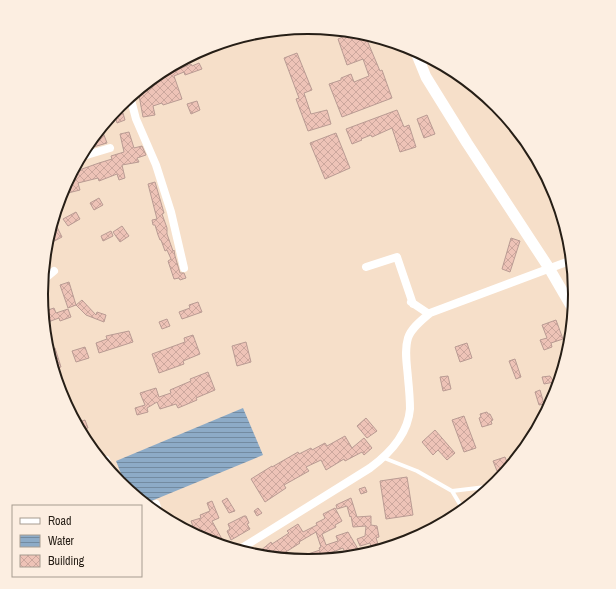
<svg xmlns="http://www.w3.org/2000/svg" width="616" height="589" viewBox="0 0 616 589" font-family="'Archivo Narrow',sans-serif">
	<defs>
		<pattern id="water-rules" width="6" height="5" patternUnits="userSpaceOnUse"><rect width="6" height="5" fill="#8dabc7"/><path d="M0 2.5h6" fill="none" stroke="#738ba1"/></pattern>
		<pattern id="building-cross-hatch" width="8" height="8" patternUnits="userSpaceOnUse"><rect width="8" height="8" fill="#eec3b7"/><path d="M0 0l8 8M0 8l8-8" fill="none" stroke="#cca79d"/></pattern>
	</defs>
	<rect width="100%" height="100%" fill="#f6dfc9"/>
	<path fill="url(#water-rules)" d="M243,408L263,455L144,504L128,491L116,461Z"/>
	<path fill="url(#building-cross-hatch)" stroke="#b99b93" d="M364,33L380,71L382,70L392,98L342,117L329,84L341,80V78L351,74L354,82L369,76L363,59L347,65L338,39L347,35L348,38Z
		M297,53L312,90L304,93L311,114L327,110L331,124L308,131L296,99L299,98L284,58Z
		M199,63L202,69L185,75L184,72L174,76L182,99L163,105L162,103L153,106L155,115L143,117L138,90L150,80L160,77L158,73L175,64L177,70L191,64L192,66Z
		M197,101L200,110L191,114L187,104Z
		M397,110L404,127L409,125L416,147L400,152L392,128L372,137L371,135L361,139L362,140L352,144L346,129Z
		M123,113L125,120L117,123L115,115Z
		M427,115L435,134L424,138L417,119Z
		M101,127L107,143L83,150L86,146Z
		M129,132L134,148L142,146L146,155L137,158L139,162L122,165L125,178L119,180L117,174L99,181L98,178L78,183L80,190L68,193V189L62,191L71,173L82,170V169L99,163L112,159L111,156L124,152L120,134Z
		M336,133L350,168L325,179L310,143Z
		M155,182L164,213L162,214L167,228V234L173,251L174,250L175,256L180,273H184L186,278L180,280L179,278L174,279L168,261L171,259L167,250L165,251L161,240H160L158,235L155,225H153L152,220L157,219L148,184Z
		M99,198L103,205L94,210L90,203Z
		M76,212L80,219L68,226L63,219Z
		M122,226L129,236L120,242L113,232Z
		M57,227L62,237L45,246L49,231Z
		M111,231L113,236L103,241L101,236Z
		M511,238L520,241L510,272L502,269Z
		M69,282L76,305L68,308L60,285Z
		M82,300L96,315L97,312L106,315L104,322L86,315L76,305Z
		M198,302L202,312L182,319L179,312L190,308L189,305Z
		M54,308L56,313L68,309L71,317L60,321L59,318L48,322L50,329L44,330L42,312Z
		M167,319L170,326L162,329L159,322Z
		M556,320L563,339L551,343L552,347L544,350L540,340L547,338L542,325Z
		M129,331L133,342L99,353L96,343L107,339L106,336Z
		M193,335L200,354L183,361L184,364L159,373L152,354L185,342L184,338Z
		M246,342L251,362L237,366L232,346Z
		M467,343L472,358L460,362L455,347Z
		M85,347L89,358L76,362L72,351Z
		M55,348L61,367L52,369L47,350Z
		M515,359L521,377L516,379L509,361Z
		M208,372L215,390L196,398L197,400L178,408L176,404L160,409L157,402L147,408L148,412L137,415L135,408L145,405L140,393L156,388L159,397L171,393L170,390L191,381L190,379Z
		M448,376L451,389L443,391L440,377Z
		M550,376L554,382L544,384L542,377Z
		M540,390L544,404L539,405L535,392Z
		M487,412L488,414H490L493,420L491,421L492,424L482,427L479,418L481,417L480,414Z
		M464,416L476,448L464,452L452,420Z
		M366,418L377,431L367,438L357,426Z
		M85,420L88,428L79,430L75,423Z
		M435,430L455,453L447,460L438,450L433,455L422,442Z
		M345,436L352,448L364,438L372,448L364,455L362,452L345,461L344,459L326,470L321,460L306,467L309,471L284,485L286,488L265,502L251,479L272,466V467L298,452L299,454L311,448L312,450L325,443L327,446Z
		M505,457L509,467L497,471L493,461Z
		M407,477L413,515L386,519L380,481Z
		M365,487L367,492L361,494L359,489Z
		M227,498L235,511L229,513L222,501Z
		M351,498L357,517L371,516V525L377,526L379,537L376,538L378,544L371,546L370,543L360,546L357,539L365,536L366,526L353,527L351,516L350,517L347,506L337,509L336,505Z
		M212,501L219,518L212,521L222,539L218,541L221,546L205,542L197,537L191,521L201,518L200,515L210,511L207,503Z
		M258,508L262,513L257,516L254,511Z
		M335,508L342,521L335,525L336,527L322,534L326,545L338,541L336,536L348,532L358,549L357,550L346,555L343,548L317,558L316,557L303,562L290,560L320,550L319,548L321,547L316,532L299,542L300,543L281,555L284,560L254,556L271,542L272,544L289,533L287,531L298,524L303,532L317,525L316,523L324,519L325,518L323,514Z
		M244,516H246L249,523L247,524L250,529L231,540L227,531L230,529L228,524Z"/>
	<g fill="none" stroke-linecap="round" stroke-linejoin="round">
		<path stroke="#fff" stroke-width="4" d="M384,458L417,471L452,491L464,511
			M452,491L494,486"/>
		<path stroke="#fff" stroke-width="8" d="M130,96L136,119L156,165L171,212L184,268
			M80,157L110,148
			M366,267L397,257L413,304
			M42,281L54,271
			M411,302L429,314
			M101,462L106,460L112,476
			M148,507L156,504L161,518
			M237,551L370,468C389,454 408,434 410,409C410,399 409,388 408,378C407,364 404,351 408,338C411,328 423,319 430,313L572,260"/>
		<path stroke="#fff" stroke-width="11" d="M415,50L426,77L467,143L549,268L574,311"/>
	</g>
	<path d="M0 0H616V589H0ZM48 294a260 260 0 1 1 520 0a260 260 0 1 1-520 0Z" fill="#fceee1" fill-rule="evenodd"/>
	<path fill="none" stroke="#261e16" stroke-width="2" d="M48 294a260 260 0 1 1 520 0a260 260 0 1 1-520 0Z"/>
	<rect x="12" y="505" width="130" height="72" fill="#fceee1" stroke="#a69b90"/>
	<rect x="20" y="518" width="20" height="6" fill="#ffffff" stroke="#a69b90"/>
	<text x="48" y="525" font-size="12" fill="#261e16">Road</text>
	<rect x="20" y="535" width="20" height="12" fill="url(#water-rules)" stroke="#a69b90"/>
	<text x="48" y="545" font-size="12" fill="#261e16">Water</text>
	<rect x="20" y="555" width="20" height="12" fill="url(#building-cross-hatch)" stroke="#a69b90"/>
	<text x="48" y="565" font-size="12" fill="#261e16">Building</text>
</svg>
